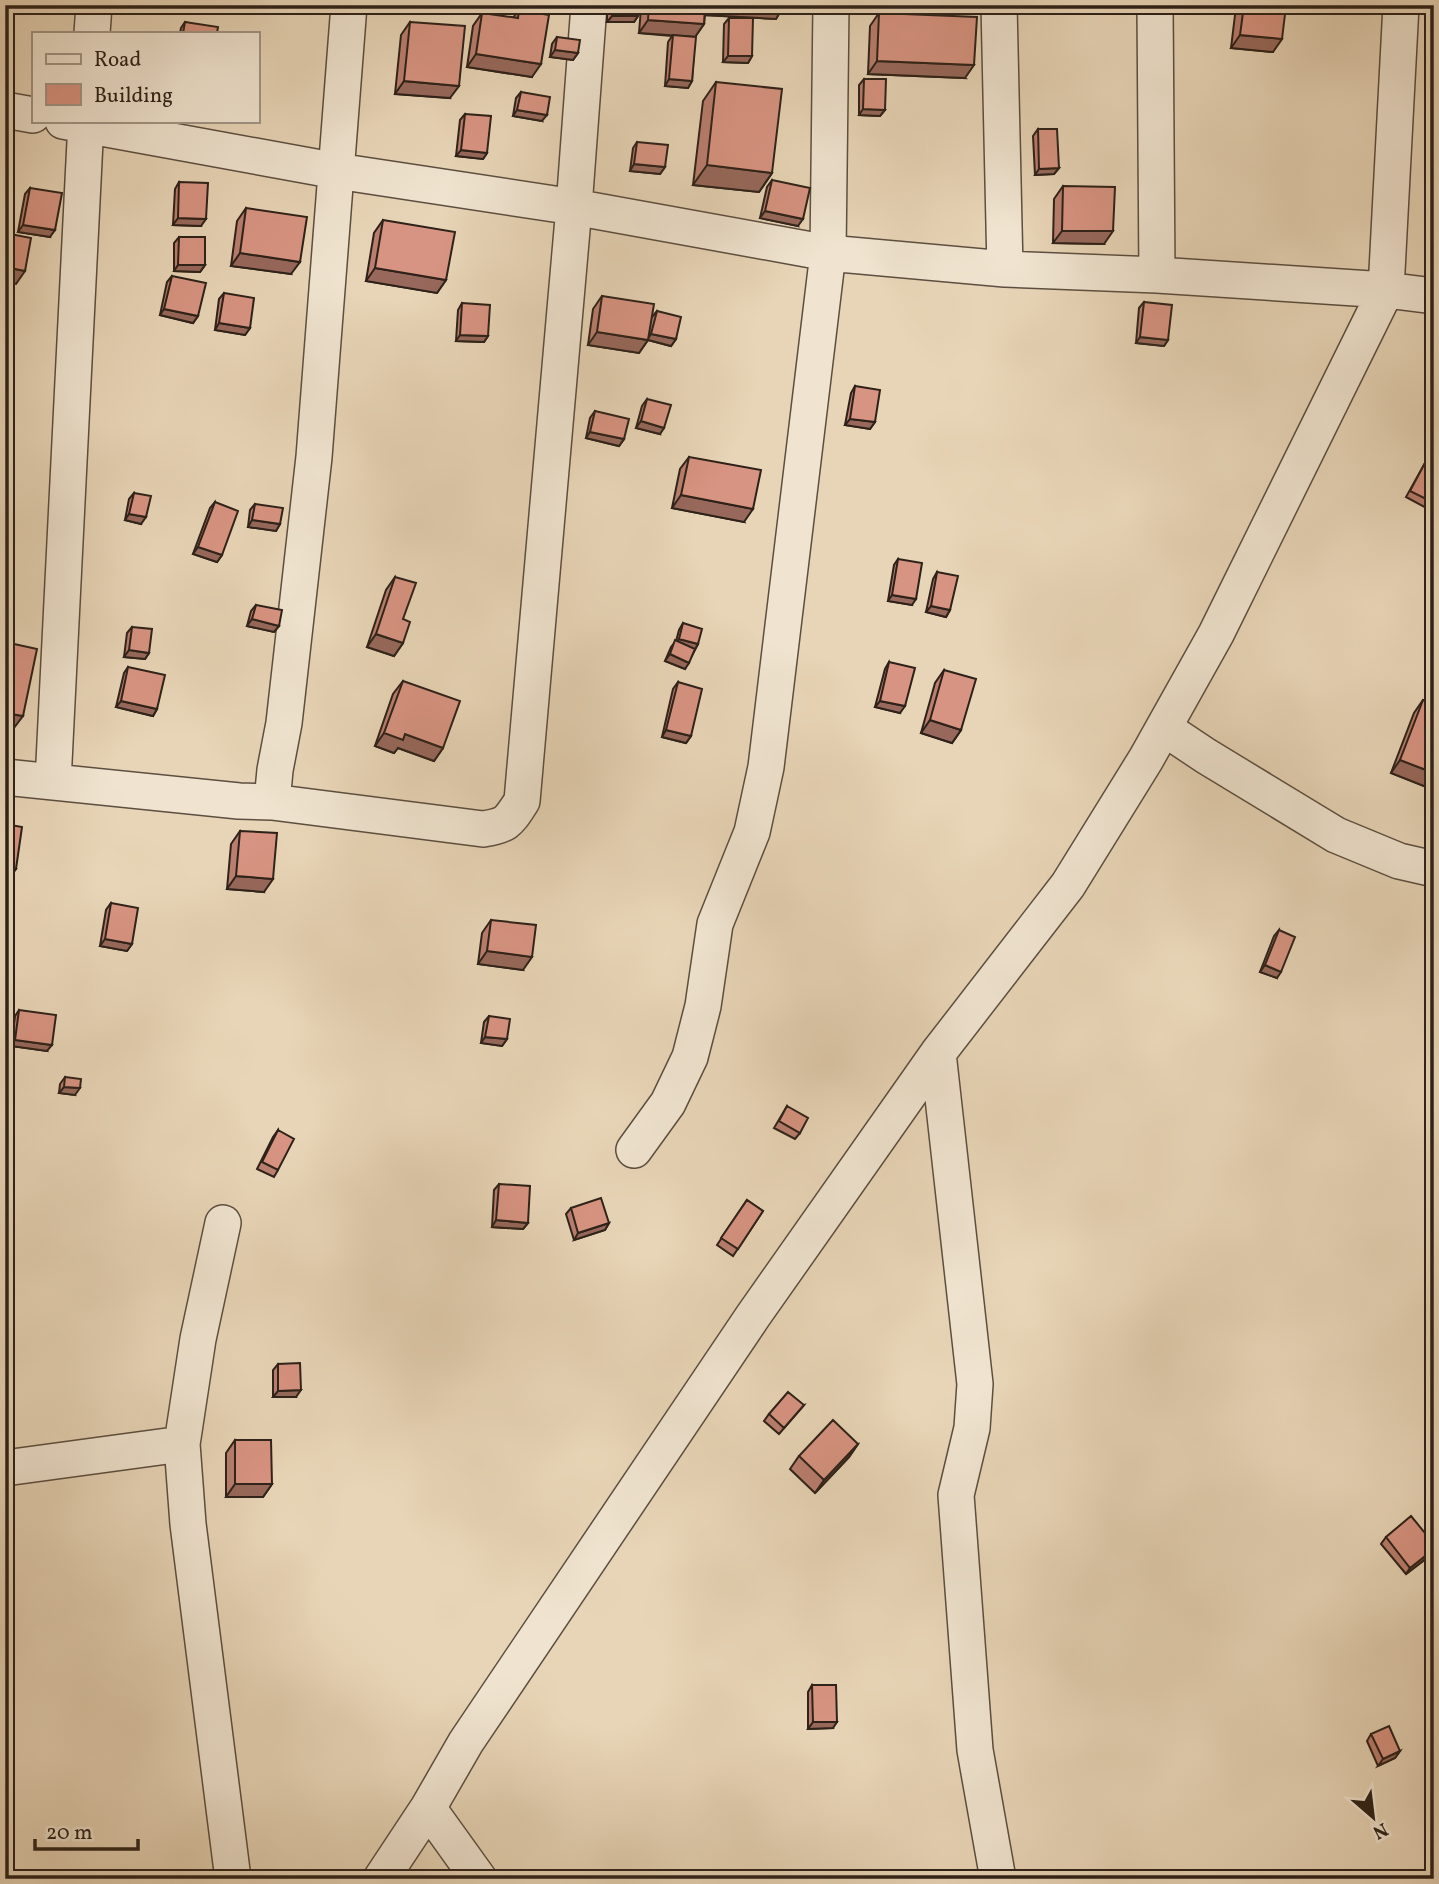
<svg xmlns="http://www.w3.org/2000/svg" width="1439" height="1884" viewBox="0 0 1439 1884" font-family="Vollkorn,serif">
	<rect width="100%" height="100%" fill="#e8d5b7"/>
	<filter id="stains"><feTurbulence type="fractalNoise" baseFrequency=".00286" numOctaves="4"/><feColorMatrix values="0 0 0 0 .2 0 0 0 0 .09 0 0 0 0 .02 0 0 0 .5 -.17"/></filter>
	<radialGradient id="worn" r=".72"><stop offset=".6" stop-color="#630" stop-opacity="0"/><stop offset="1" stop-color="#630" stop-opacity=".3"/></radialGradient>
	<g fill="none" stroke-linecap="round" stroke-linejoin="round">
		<g stroke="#5c4e40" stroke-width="38">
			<path id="minor" d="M999,5L1005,269
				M1155,5L1157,275
				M92,33L94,5
				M5,110L33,115
				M63,121L337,171L574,207L828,253L1005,269L1157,275L1386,290L1434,296
				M1164,728L1206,756L1336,835L1399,861L1434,869
				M5,777L239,801L272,802L275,770L284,723L314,457L349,5
				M53,782L86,121
				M272,802L483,829C508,825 508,822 522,801L574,207L589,5
				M938,1053L975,1384L972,1428L956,1495L975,1750L998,1879
				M634,1150L668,1103L690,1057L703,1006L715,924L752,832L766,767L828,253L831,5
				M223,1223L198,1339L182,1444L188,1524L233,1879
				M5,1468L182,1444
				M428,1808L479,1879
				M381,1879L428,1808L466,1742L753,1316L938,1053L1068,885L1146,759L1216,634L1386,290L1401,5"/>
		</g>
		<use href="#minor" stroke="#f0e4d0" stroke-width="35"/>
	</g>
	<path fill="#ba7f70" stroke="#2d2119" stroke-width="2" d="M478,5H548L542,14L532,77L467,67L473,26L482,13L513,18L517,12L478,8Z
		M607,5H791L786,12H780L776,19L705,15L704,24L695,37L692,81L688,88L665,86L668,42L672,36L639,33L641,8H638V16L634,22H607Z
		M1242,5H1274L1273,52L1231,48L1235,15Z
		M879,13L965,78L868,74L870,26Z
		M729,18L752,56L748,63L723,62L724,24Z
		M185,22L217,33H180L181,28Z
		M410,22L450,98L395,94L401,35Z
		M557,37L578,53L573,60L550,57L552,44Z
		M864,79L885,110L880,116L859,115V85Z
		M716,82L772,173L759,192L693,185L703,101Z
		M521,92L542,121L513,116L516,98Z
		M465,114L487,153L483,159L456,156L460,120Z
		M1038,129L1059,168L1054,174L1035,175L1033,136Z
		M637,142L665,167L660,174L630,171L633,148Z
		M772,180L798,226L760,218L767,187Z
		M179,182L201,226L173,225L175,189Z
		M1063,186L1104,244L1053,243L1054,199Z
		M30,188L50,237L18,232L25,194Z
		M246,208L291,274L231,266L237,221Z
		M383,220L446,280L437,293L366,281L374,233Z
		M179,237L205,265L200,272L174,271V243Z
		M172,276L198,316L193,323L160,315L167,282Z
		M224,293L250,328L245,335L215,330L219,299Z
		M602,296L652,317L657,311L676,339L671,346L648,340L639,353L588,345L593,309Z
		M1144,302L1168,340L1164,346L1136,343L1139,308Z
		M462,303L488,336L484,342L456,341L458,310Z
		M855,386L875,422L870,429L845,425L851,393Z
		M647,399L660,434L636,428L642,406Z
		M595,411L624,439L619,446L586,438L590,418Z
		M689,457L744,522L672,508L680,469Z
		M1426,461L1434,465V509L1432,511L1406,497Z
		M134,493L141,524L125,520L129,499Z
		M215,502L222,555L217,562L193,554L210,508Z
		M255,504L280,524L276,531L248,527L250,510Z
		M898,559L912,605L888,601L894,565Z
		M937,572L950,610L946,617L926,612L933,579Z
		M395,577L403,619V643L394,656L367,647L386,590Z
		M256,605L279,626L274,632L247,626L251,611Z
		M683,623L698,644L685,669L665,661L671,647L676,641L679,630Z
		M132,627L149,653L145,659L124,657L127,633Z
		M889,662L900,713L875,707L885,669Z
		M128,667L157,709L153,716L116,707L124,673Z
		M944,670L961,730L952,743L921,733L935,683Z
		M403,681L443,748L434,761L398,748L394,753L375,746L393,694Z
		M678,682L691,736L686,743L662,737L673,689Z
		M1423,700L1434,704V790L1391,773L1414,713Z
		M240,831L264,892L227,889L231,844Z
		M111,903L132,944L127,951L100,946L106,910Z
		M491,920L523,970L478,964L482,933Z
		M1279,930L1277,978L1260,972L1274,936Z
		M19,1010L47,1051L11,1046L15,1016Z
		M489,1016L507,1039L502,1046L481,1043L484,1022Z
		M65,1077L75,1095L59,1093L60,1084Z
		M787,1106L800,1133L795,1139L774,1128Z
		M278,1130V1170L274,1177L257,1169L273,1137Z
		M499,1184L528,1223L523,1229L492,1227L494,1190Z
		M747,1200L763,1211L733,1256L717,1245Z
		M571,1208L609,1223L605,1230L574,1240L566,1214Z
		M278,1364L296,1397H273V1370Z
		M804,1405L779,1434L764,1421L769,1414Z
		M235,1440L272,1484L263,1497H226V1453Z
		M858,1444L849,1457L815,1493L790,1469L799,1456Z
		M1386,1537L1434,1544V1550L1432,1554L1406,1574L1381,1544Z
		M812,1685L833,1728L808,1729V1692Z
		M1371,1734L1400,1751L1395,1758L1378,1766L1367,1741Z"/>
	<path fill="#97685b" stroke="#2d2119" stroke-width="2" d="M480,5H548L541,15L519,10L517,12L478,8Z
		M711,5H791L786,12H780L776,19L704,15Z
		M612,16H638L634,22H607Z
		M648,20L704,24L695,37L639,33Z
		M1240,35L1282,39L1273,52L1231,48Z
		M555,50L578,53L573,60L550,57Z
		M476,54L541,64L532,77L467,67Z
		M728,56H752L748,63L723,62Z
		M877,61L974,65L965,78L868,74Z
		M669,79L692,81L688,88L665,86Z
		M404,81L459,86L450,98L395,94Z
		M863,109L885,110L880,116L859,115Z
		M517,110L547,115L542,121L513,116Z
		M461,150L487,153L483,159L456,156Z
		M634,164L665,167L660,174L630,171Z
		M707,165L772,173L759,192L693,185Z
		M1059,168L1054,174L1035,175L1039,169Z
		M765,211L803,219L798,226L760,218Z
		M178,218L206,219L201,226L173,225Z
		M23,225L55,230L50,237L18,232Z
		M1062,231H1113L1104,244L1053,243Z
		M240,253L300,262L291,274L231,266Z
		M178,265H205L200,272L174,271Z
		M5,267L25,271L16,284L5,282Z
		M375,268L446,280L437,293L366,281Z
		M164,309L198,316L193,323L160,315Z
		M219,323L250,328L245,335L215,330Z
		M597,332L647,340L651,334L676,339L671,346L648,340L639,353L588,345Z
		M460,335L488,336L484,342L456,341Z
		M1140,337L1168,340L1164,346L1136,343Z
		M850,419L875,422L870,429L845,425Z
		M641,421L664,428L660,434L636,428Z
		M590,432L624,439L619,446L586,438Z
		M681,495L753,509L744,522L672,508Z
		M129,514L146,517L141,524L125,520Z
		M252,520L280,524L276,531L248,527Z
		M198,547L222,555L217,562L193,554Z
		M892,595L916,599L912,605L888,601Z
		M931,606L950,610L946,617L926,612Z
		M252,619L279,626L274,632L247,626Z
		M376,634L403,643L394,656L367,647Z
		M679,639L698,644L694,651L674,646Z
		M129,650L149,653L145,659L124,657Z
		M670,654L689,663L685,669L665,661Z
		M121,701L157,709L153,716L116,707Z
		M880,701L905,706L900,713L875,707Z
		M5,713L23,716L13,729L5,727Z
		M930,720L961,730L952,743L921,733Z
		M666,730L691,736L686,743L662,737Z
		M384,733L405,734L443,748L434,761L398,748L394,753L375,746Z
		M1400,760L1434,773V790L1391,773Z
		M5,868L16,869L11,876L5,875Z
		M236,876L273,879L264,892L227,889Z
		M105,939L132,944L127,951L100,946Z
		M487,951L532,957L523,970L478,964Z
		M1265,965L1281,972L1277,978L1260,972Z
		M485,1037L507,1039L502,1046L481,1043Z
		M15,1040L52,1045L47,1051L11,1046Z
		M64,1087L80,1088L75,1095L59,1093Z
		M496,1220L528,1223L523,1229L492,1227Z
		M609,1223L605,1230L574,1240L578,1233Z
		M301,1390L296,1397H273L278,1391Z
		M858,1444L849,1457L815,1493L824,1480Z
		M235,1484H272L263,1497H226Z
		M1434,1549L1432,1554L1406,1574L1410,1568Z
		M813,1722H837L833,1728L808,1729Z
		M1400,1751L1395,1758L1378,1766L1383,1759Z"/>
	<path fill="#d89482" stroke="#2d2119" stroke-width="2" d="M612,5H638V16H612Z
		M649,5H705L704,24L648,20Z
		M1244,5L1286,6L1282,39L1240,35Z
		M519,10L549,15L541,64L476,54L482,13L518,18Z
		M879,13L977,17L974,65L877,61Z
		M729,18H753L752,56H728Z
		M185,22L218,27L217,33H183Z
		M410,22L465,26L459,86L404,81Z
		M673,35L696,37L692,81L669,79Z
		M557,37L580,40L578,53L555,50Z
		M864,79H886L885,110L863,109Z
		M716,82L782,89L772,173L707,165Z
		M521,92L550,97L547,115L517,110Z
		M465,114L491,116L487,153L461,150Z
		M1038,129H1057L1059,168L1039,169Z
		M637,142L668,145L665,167L634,164Z
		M772,180L810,188L803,219L765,211Z
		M179,182L208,183L206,219L178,218Z
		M1063,186L1115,187L1113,231H1062Z
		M30,188L62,193L55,230L23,225Z
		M246,208L307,217L300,262L240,253Z
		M383,220L455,232L446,280L375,268Z
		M5,233L31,238L25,271L5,267Z
		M179,237H205V265H178Z
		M172,276L206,283L198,316L164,309Z
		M5,277L13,279L5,320Z
		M224,293L254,298L250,328L219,323Z
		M602,296L654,304L648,340L597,332Z
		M1144,302L1172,305L1168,340L1140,337Z
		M462,303L490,305L488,336L460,335Z
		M657,311L681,317L676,339L651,334Z
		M855,386L880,390L875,422L850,419Z
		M647,399L671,405L664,428L641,421Z
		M595,411L629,419L624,439L590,432Z
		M689,457L761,470L753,509L681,495Z
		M1426,461L1434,465V503L1410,491Z
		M134,493L151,496L146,517L129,514Z
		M215,502L238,511L222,555L198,547Z
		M255,504L283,508L280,524L252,520Z
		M898,559L922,563L916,599L892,595Z
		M937,572L958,576L950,610L931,606Z
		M395,577L416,583L403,619L410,622L403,643L376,634Z
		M256,605L282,610L279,626L252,619Z
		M683,623L702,629L698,644L679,639Z
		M132,627L152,629L149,653L129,650Z
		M675,640L695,649L689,663L670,654Z
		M5,642L37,649L23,716L5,713Z
		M889,662L915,668L905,706L880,701Z
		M128,667L165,675L157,709L121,701Z
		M944,670L976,679L961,730L930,720Z
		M403,681L460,701L443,748L405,734L403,740L384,733Z
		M678,682L702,689L691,736L666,730Z
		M1423,700L1434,704V773L1400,760Z
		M5,824L22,827L16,869L5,868Z
		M240,831L277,833L273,879L236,876Z
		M111,903L138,908L132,944L105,939Z
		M491,920L536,925L532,957L487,951Z
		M1279,930L1295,937L1281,972L1265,965Z
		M19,1010L56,1015L52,1045L15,1040Z
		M489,1016L510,1019L507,1039L485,1037Z
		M65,1077L81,1079L80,1088L64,1087Z
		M787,1106L808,1118L800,1133L779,1121Z
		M278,1130L294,1139L278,1170L262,1162Z
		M499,1184L530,1186L528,1223L496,1220Z
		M601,1198L609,1223L578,1233L571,1208Z
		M747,1200L763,1211L738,1249L721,1238Z
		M300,1363L301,1390L278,1391V1364Z
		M788,1392L804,1405L784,1428L769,1414Z
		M833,1420L858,1444L824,1480L799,1456Z
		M235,1440H271L272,1484H235Z
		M1411,1516L1434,1544V1549L1410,1568L1386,1537Z
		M812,1685H836L837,1722H813Z
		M1389,1726L1400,1751L1383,1759L1371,1734Z"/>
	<rect width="1439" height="1884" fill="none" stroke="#e8d5b7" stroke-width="28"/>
	<rect x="7" y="7" width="1425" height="1870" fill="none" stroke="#2d2119" stroke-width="3.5"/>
	<rect x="14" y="14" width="1411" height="1856" fill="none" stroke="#2d2119" stroke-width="2"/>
	<rect x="32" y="32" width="228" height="91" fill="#f0e4d0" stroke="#a29687" stroke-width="2"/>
	<rect x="46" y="54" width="35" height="10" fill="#f0e4d0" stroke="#a29687" stroke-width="2"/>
	<text x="94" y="66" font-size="21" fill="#2d2119">Road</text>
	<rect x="46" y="84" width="35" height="21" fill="#d89482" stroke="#a29687" stroke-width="2"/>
	<text x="94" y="102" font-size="21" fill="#2d2119">Building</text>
	<g transform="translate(1373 1817) rotate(152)" stroke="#f0e4d0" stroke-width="5" paint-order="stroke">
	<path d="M0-5L12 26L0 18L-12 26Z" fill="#2d2119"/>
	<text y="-10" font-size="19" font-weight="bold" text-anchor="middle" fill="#2d2119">N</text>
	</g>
	<path d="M35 1839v10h103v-10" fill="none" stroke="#2d2119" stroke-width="3.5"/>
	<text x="46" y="1839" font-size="21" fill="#2d2119" stroke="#f0e4d0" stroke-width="5" paint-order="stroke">20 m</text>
	<rect width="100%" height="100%" filter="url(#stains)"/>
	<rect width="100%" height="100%" fill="url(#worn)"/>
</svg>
